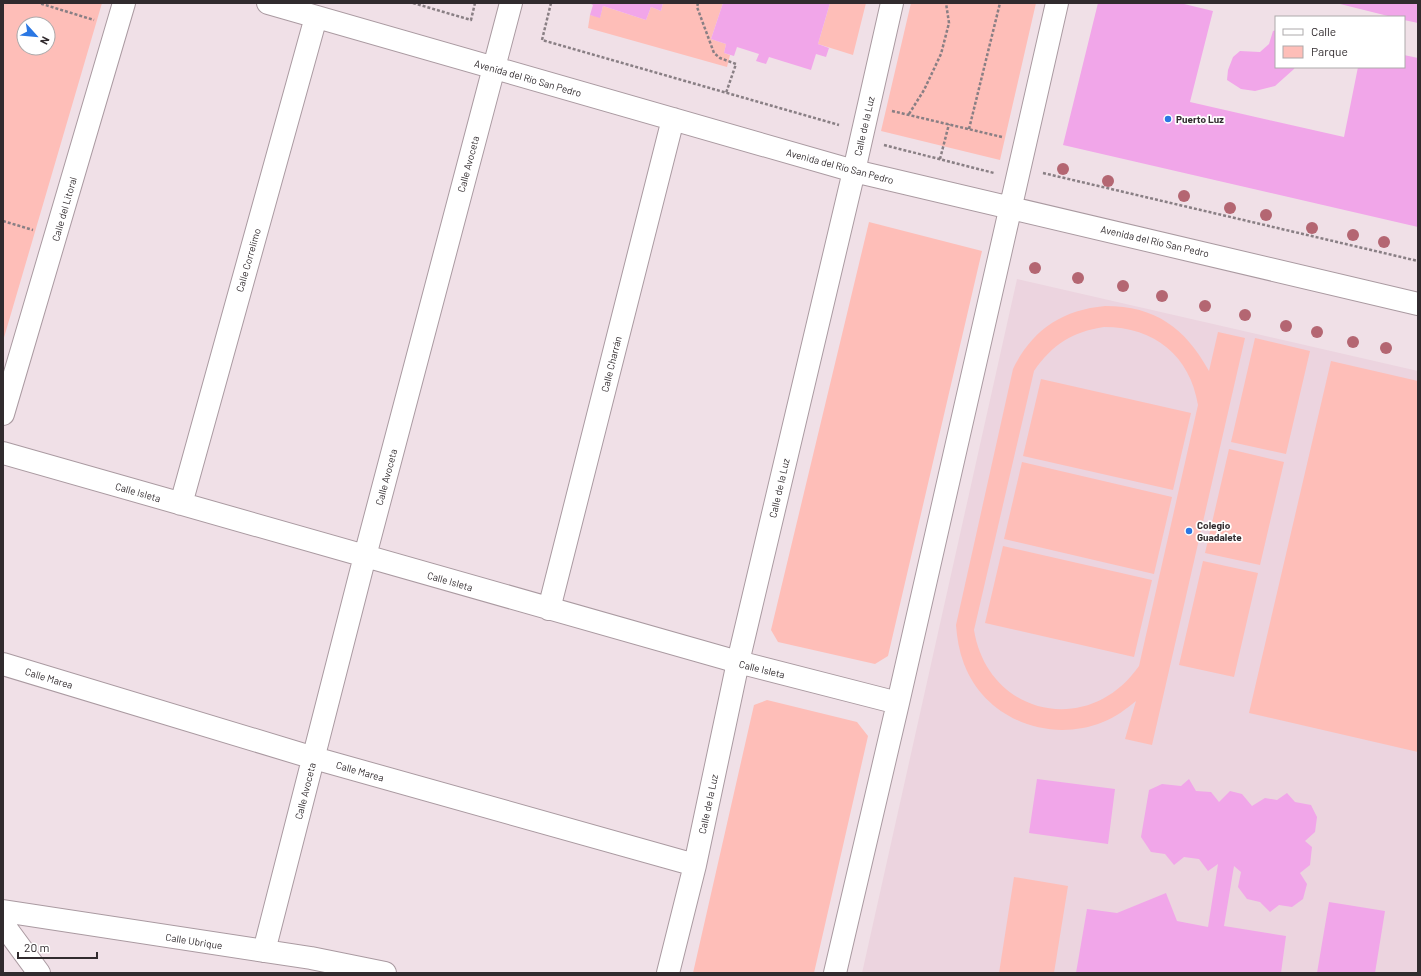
<svg xmlns="http://www.w3.org/2000/svg" width="1421" height="976" viewBox="0 0 1421 976" font-family="Barlow,sans-serif">
	<rect width="100%" height="100%" fill="#f0e0e7"/>
	<path fill="#ecd4df" d="M1017,279L1418,371V973H862Z"/>
	<path fill="#febeb8" fill-rule="evenodd" d="M3,3H102L3,341ZM24,24H48V48H24Z
		M663,3H723L711,39L726,44L724,53L730,55L727,67L588,28L590,15L600,17L603,6L646,20L651,7L661,11Z
		M830,3H866L853,55L818,44Z
		M911,3H1036L1000,160L881,131Z
		M869,222L982,251L888,656L875,664L778,642L771,630Z
		M1105,306C1156,306 1185,328 1209,371L1218,332L1245,338L1152,745L1125,739L1136,701C1126,709 1116,717 1103,722C1049,744 985,719 964,664C959,651 957,638 956,625L1013,369C1032,330 1062,310 1105,306ZM1104,327C1155,327 1190,356 1198,405L1139,666C1089,738 988,716 974,630L1034,371C1053,344 1072,332 1104,327Z
		M1255,338L1310,351L1286,454L1231,442Z
		M1331,361L1418,381V752L1249,713Z
		M1041,379L1191,413L1173,490L1023,456Z
		M1229,449L1284,462L1260,565L1205,553Z
		M1022,462L1172,497L1154,574L1004,539Z
		M1003,546L1152,580L1134,657L985,623Z
		M1203,561L1258,573L1234,677L1179,665Z
		M767,700L857,722L868,736L814,973H693L754,705Z
		M1014,877L1068,886L1054,973H999Z"/>
	<path fill="#f1a6e9" d="M589,3H663L661,11L651,7L646,20L603,6L600,18L590,15L593,5Z
		M723,3H830L818,44L829,48L826,57L816,54L811,70L769,57L766,64L756,61L759,54L737,47L734,56L724,53L726,44L711,39Z
		M1098,3H1180L1213,11L1190,102L1344,137L1358,67H1404V55L1418,58V227L1063,145Z
		M1336,3H1418V23L1404,20V17H1392Z
		M1276,30V67H1295L1294,69L1275,86L1255,91L1241,89L1227,80L1228,70L1233,57L1240,51L1260,52L1269,44L1273,31Z
		M1037,779L1115,789L1108,844L1029,833Z
		M1189,779L1196,791L1211,792L1219,802L1230,791L1242,794L1252,806L1265,798L1277,800L1287,793L1295,802L1311,805L1317,817L1315,832L1305,841L1312,847L1310,865L1300,873L1307,884L1303,899L1292,907L1279,905L1270,912L1260,902L1247,899L1238,887L1241,872L1234,866L1224,926L1286,936L1281,973H1076L1087,909L1117,913L1166,893L1177,921L1208,927L1218,864L1208,871L1199,859L1184,857L1174,865L1165,854L1151,852L1141,837L1149,790L1162,784L1181,786Z
		M1329,902L1385,911L1375,973H1317Z"/>
	<g fill="none" stroke-linecap="round" stroke-linejoin="round">
		<g stroke="#aa9aa1" stroke-width="24">
			<path id="minor" d="M268,3L854,171L1418,304
				M3,414L124,3
				M3,453L738,662L898,703
				M181,504L316,17
				M549,609L673,119
				M3,664L314,758L695,865
				M3,911L311,958L385,973
				M3,924L39,973
				M264,951L365,556L511,3
				M668,973L695,865L738,662L854,171L892,3
				M835,973L898,703L1057,3"/>
		</g>
		<path stroke="#897f84" stroke-width="2.5" stroke-dasharray="3 2" stroke-linecap="butt" d="M42,3V4L94,20
			M413,3L471,20L475,3
			M551,3L542,40L839,125
			M698,3L697,7L714,53L720,58L736,64L726,93
			M892,111L1002,137
			M909,114L924,90L941,54L949,23L946,3
			M969,129L1000,3
			M884,145L994,173
			M940,159L949,124
			M1043,173L1418,261
			M3,221L33,230"/>
		<use href="#minor" stroke="#fff" stroke-width="22"/>
	</g>
	<g fill="#b46672">
		<circle cx="1063" cy="169" r="6"/>
		<circle cx="1108" cy="181" r="6"/>
		<circle cx="1184" cy="196" r="6"/>
		<circle cx="1230" cy="208" r="6"/>
		<circle cx="1266" cy="215" r="6"/>
		<circle cx="1312" cy="228" r="6"/>
		<circle cx="1353" cy="235" r="6"/>
		<circle cx="1384" cy="242" r="6"/>
		<circle cx="1035" cy="268" r="6"/>
		<circle cx="1078" cy="278" r="6"/>
		<circle cx="1123" cy="286" r="6"/>
		<circle cx="1162" cy="296" r="6"/>
		<circle cx="1205" cy="306" r="6"/>
		<circle cx="1245" cy="315" r="6"/>
		<circle cx="1286" cy="326" r="6"/>
		<circle cx="1317" cy="332" r="6"/>
		<circle cx="1353" cy="342" r="6"/>
		<circle cx="1386" cy="348" r="6"/>
	</g>
	<g fill="#2b77e3" stroke="#fff" stroke-width="1.5">
		<circle cx="1168" cy="119" r="4"/>
		<circle cx="1189" cy="531" r="4"/>
	</g>
	<g text-anchor="middle" stroke-width="3.5" stroke-linejoin="round" paint-order="stroke">
		<g font-size="10" fill="#312b2e" stroke="#fff">
			<text transform="translate(528 78) rotate(16)" y="4">Avenida del Río San Pedro</text>
			<text transform="translate(864 126) rotate(-77)" y="4">Calle de la Luz</text>
			<text transform="translate(468 164) rotate(-75)" y="4">Calle Avoceta</text>
			<text transform="translate(840 166) rotate(15)" y="4">Avenida del Río San Pedro</text>
			<text transform="translate(64 209) rotate(-74)" y="4">Calle del Litoral</text>
			<text transform="translate(1155 241) rotate(13)" y="4">Avenida del Río San Pedro</text>
			<text transform="translate(248 260) rotate(-74)" y="4">Calle Correlimo</text>
			<text transform="translate(611 364) rotate(-76)" y="4">Calle Charrán</text>
			<text transform="translate(386 477) rotate(-75)" y="4">Calle Avoceta</text>
			<text transform="translate(779 488) rotate(-77)" y="4">Calle de la Luz</text>
			<text transform="translate(138 492) rotate(16)" y="4">Calle Isleta</text>
			<text transform="translate(450 581) rotate(16)" y="4">Calle Isleta</text>
			<text transform="translate(762 669) rotate(14)" y="4">Calle Isleta</text>
			<text transform="translate(49 678) rotate(17)" y="4">Calle Marea</text>
			<text transform="translate(360 771) rotate(16)" y="4">Calle Marea</text>
			<text transform="translate(305 791) rotate(-76)" y="4">Calle Avoceta</text>
			<text transform="translate(708 804) rotate(-78)" y="4">Calle de la Luz</text>
			<text transform="translate(194 941) rotate(9)" y="4">Calle Ubrique</text>
		</g>
		<g font-size="10" font-weight="bold" fill="#312b2e" stroke="#fff" text-anchor="start">
			<text x="1176" y="123">Puerto Luz</text>
			<text x="1197" y="529">Colegio<tspan x="1197" dy="12">Guadalete</tspan></text>
		</g>
	</g>
	<rect width="1421" height="976" fill="none" stroke="#312b2e" stroke-width="8"/>
	<rect x="1275" y="16" width="130" height="52" fill="#ffffff" stroke="#adaaab"/>
	<rect x="1283" y="29" width="20" height="6" fill="#ffffff" stroke="#adaaab"/>
	<text x="1311" y="36" font-size="12" fill="#312b2e">Calle</text>
	<rect x="1283" y="46" width="20" height="12" fill="#febeb8" stroke="#adaaab"/>
	<text x="1311" y="56" font-size="12" fill="#312b2e">Parque</text>
	<g transform="translate(36 36) rotate(117)"><circle r="19" fill="#ffffff" stroke="#adaaab"/>
	<path d="M0-3L7 15L0 10L-7 15Z" fill="#2b77e3"/>
	<text y="-6" font-size="11" font-weight="bold" text-anchor="middle" fill="#312b2e">N</text>
	</g>
	<path d="M18 952v6h79v-6" fill="none" stroke="#312b2e" stroke-width="2"/>
	<text x="24" y="952" font-size="12" fill="#312b2e" stroke="#ffffff" stroke-width="3" paint-order="stroke">20 m</text>
</svg>
